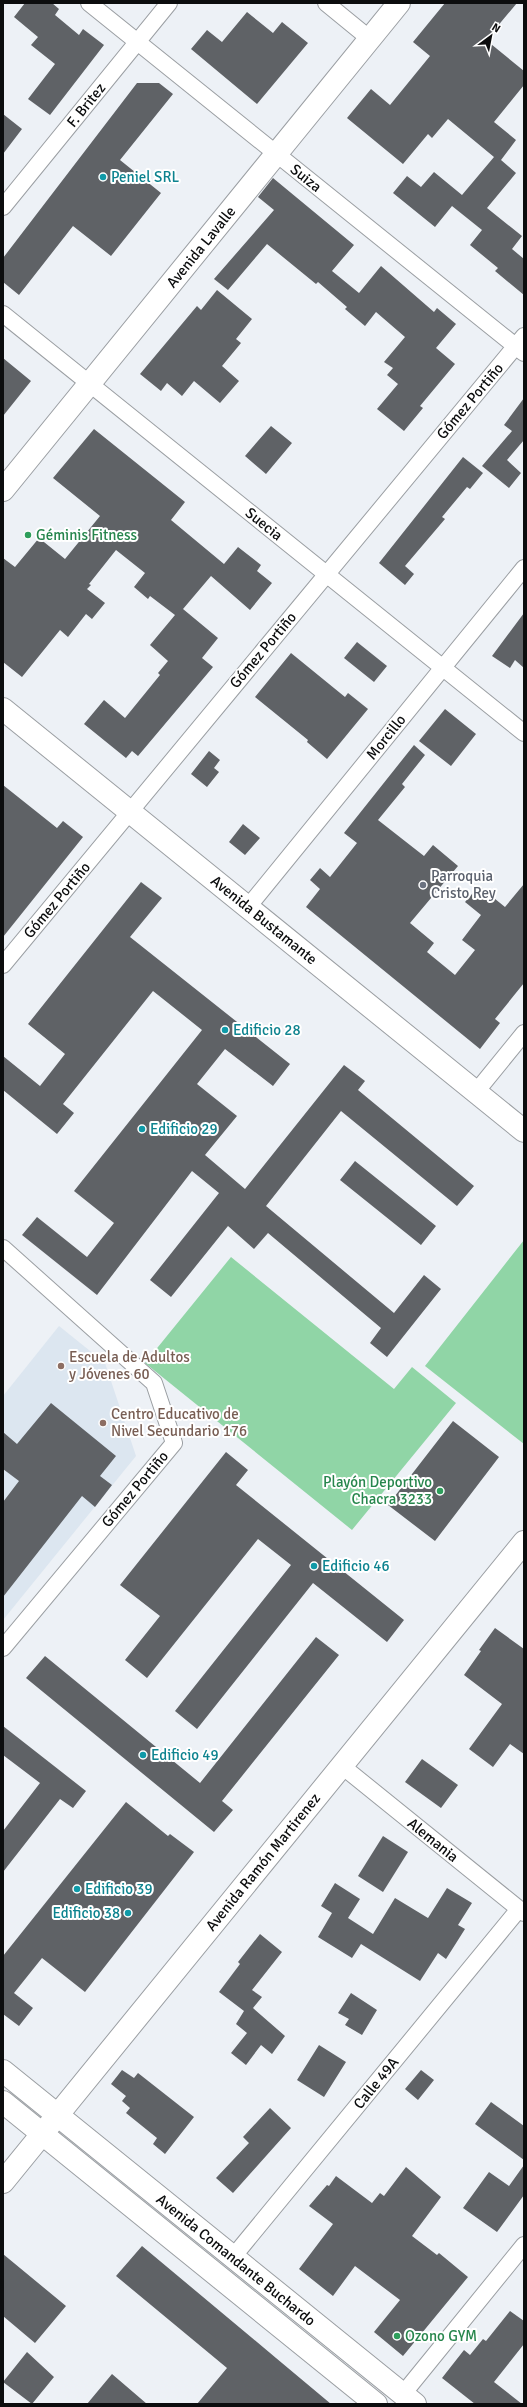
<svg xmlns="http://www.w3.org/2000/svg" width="527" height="2407" viewBox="0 0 527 2407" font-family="Signika,sans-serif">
	<rect width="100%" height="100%" fill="#edf1f6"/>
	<path fill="#dce6f0" d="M59,1326L105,1363L136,1456L3,1620V1396Z"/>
	<path fill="#90d5a6" d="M524,1240V1444L425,1366Z
		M231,1257L394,1389L412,1367L456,1403L352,1530L145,1363Z"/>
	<path fill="#5f6266" d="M25,3H52L59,9L55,15L79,35L83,29L104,45L50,115L28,99L55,64L31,45L38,37L14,17Z
		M445,3H517L486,40L524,71V85L494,122L516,140L501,160L516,173L487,208L522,236L512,249L524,259V295L495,271L498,268L470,245L482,230L452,206L435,227L393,193L407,176L421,187L434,172L462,195L494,157L448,119L432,138L428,134L403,164L347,118L371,89L390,105L430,56L413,42Z
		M247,12L273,33L282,22L308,43L257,104L191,49L207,30L222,42Z
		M137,83H159L173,94L120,160L161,193L111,256L73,226L19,295L3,282V258Z
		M3,114L22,129L3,154Z
		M273,178L354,245L332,271L359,293L381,266L434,312L437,308L456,324L436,348L455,364L420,406L423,408L404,431L377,409L398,384L387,375L393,368L384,362L405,337L376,312L365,326L345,309L347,307L318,282L316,284L267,244L228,290L214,279L274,210L258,197Z
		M217,290L252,319L236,339L241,343L222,366L239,381L220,403L194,381L182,396L167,383L161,391L140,374L197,306L201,310Z
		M3,358L31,381L3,416Z
		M524,398V440L507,460L521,473L509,488L482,466L512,431L504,425Z
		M271,426L292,443L266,474L245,456Z
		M94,429L185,502L171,520L224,564L238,547L261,565L257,571L272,583L250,610L211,576L183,609L218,638L202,658L213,667L138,756L132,751L126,758L84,724L104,700L125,718L160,675L158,673L168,661L150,645L175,615L150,596L148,599L134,587L145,573L116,550L89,584L91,585L87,589L105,603L92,619L86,614L68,637L60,630L22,677L3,662V558L15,567L39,538L65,559L100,516L53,478Z
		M463,457L483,473L470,489L467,487L442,517L445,519L405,566L414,574L405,585L379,563Z
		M524,613V668L515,660L510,668L492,656Z
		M357,642L387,666L374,682L344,658Z
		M291,653L345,697L348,693L368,709L327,759L307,742L308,740L255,697Z
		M445,709L476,734L451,766L419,741Z
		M414,745L425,755L402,784L405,787L378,820L424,856L433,845L458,866L410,923L434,943L427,952L455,975L475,950L462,940L481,915L465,902L479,886L505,907L524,884V983L495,1019L500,1023L480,1049L306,907L320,889L310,880L320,868L330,877L357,843L344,833Z
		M209,751L220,760L214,768L219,772L207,787L191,774Z
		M3,785L57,828L63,821L83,837L3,937Z
		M243,824L260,838L245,855L229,842Z
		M141,882L162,898L130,937L290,1064L273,1086L225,1049L197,1084L237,1116L205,1155L245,1189L344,1065L365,1081L358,1090L474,1186L457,1206L341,1111L266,1206L394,1313L424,1275L441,1289L387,1357L370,1343L381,1328L268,1233L254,1249L228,1226L171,1297L150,1280L219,1193L192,1171L97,1295L22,1235L37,1217L87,1257L114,1223L74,1191L202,1030L153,991L63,1104L74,1113L57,1134L3,1090V1056L40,1086L65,1054L28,1024Z
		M355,1161L436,1226L421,1245L340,1180Z
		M51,1403L116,1456L100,1476L112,1485L95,1507L82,1496L3,1597V1502L19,1481L3,1469V1432L17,1444Z
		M453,1421L499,1457L435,1541L388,1505Z
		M226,1452L248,1470L236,1485L404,1620L387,1642L313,1583L197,1729L175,1711L291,1565L258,1539L147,1678L125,1660L160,1616L120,1585Z
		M495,1628L524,1649V1754L510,1744L493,1767L469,1749L502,1704L464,1675L481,1651L479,1650Z
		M316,1637L339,1655L222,1801L233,1810L214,1832L26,1678L45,1656L200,1783Z
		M3,1726L86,1791L73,1808L60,1799L3,1872V1831L40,1783L3,1755Z
		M422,1759L458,1785L441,1808L405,1782Z
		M126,1802L168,1836L170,1834L194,1852L85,1992L42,1958L14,1993L33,2008L19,2026L3,2014V1956Z
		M383,1836L408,1852L383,1892L358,1876Z
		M335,1883L360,1899L348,1918L373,1934L395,1898L428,1918L447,1888L472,1903L458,1925L465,1929L446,1959L438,1953L420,1981L361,1944L352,1958L318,1937L332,1913L321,1906Z
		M260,1934L282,1952L252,1990L262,1997L253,2008L285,2036L272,2054L261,2045L246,2065L231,2053L247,2033L236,2024L244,2011L219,1992L240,1964L238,1962Z
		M351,1993L377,2010L362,2035L345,2025L349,2019L338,2013Z
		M319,2045L346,2062L324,2097L297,2080Z
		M122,2070L134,2078L138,2073L194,2117L165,2154L153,2144L157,2138L126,2113L130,2108L122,2101L126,2096L111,2084Z
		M421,2070L434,2080L418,2100L405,2089Z
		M491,2102L524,2126V2160L475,2124Z
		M270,2108L291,2128L233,2193L216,2178L249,2143L243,2137Z
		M524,2165V2195L497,2232L463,2208L489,2172L509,2186Z
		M406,2167L441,2197L412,2236L437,2255L439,2253L468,2277L403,2356L374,2332L400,2300L355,2266L333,2296L299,2269L333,2224L309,2206L327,2185L329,2186L336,2176L372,2203L380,2193L384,2196Z
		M142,2246L276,2358L331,2404H197L227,2368L116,2276Z
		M3,2254L66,2306L35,2343L3,2316Z
		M510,2311L524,2321V2344L494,2382L522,2404H475L442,2378L464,2350L470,2355L483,2339L486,2341Z
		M27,2352L54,2377L32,2404L3,2382Z
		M112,2374L147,2404H87Z"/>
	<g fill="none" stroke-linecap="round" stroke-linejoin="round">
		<g stroke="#9b9fa3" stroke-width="18">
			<path id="street" d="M89,3L524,353
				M326,3L370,39
				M3,207L169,3
				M3,314L524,733
				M248,907L524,568
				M3,965L524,336
				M476,1092L524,1033
				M3,1248L154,1383L174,1443L3,1648
				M342,1766L524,1913
				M233,2257L519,1909
				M403,2394L524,2245"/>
		</g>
		<g stroke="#9b9fa3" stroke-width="24">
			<path id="secondary" d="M3,709L524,1131
				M3,2071L415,2404
				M3,2102L376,2404"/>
		</g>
		<g stroke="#9b9fa3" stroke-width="24">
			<path id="primary" d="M3,490L399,3
				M3,2182L524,1542"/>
		</g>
		<use href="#street" stroke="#fff" stroke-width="16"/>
		<use href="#secondary" stroke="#fff" stroke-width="22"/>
		<use href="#primary" stroke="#fff" stroke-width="22"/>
	</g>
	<g fill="#0f9aa8" stroke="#fff" stroke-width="1.5">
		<circle cx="103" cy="177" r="4"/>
		<circle cx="225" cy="1030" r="4"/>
		<circle cx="142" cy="1129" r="4"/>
		<circle cx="314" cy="1566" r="4"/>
		<circle cx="143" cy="1755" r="4"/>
		<circle cx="77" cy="1889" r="4"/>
		<circle cx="128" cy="1913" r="4"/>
	</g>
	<g fill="#2e9e5b" stroke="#fff" stroke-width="1.5">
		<circle cx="28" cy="535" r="4"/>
		<circle cx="440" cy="1491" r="4"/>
		<circle cx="397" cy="2336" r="4"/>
	</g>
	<circle fill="#6b7280" stroke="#fff" stroke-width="1.5" cx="423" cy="885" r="4"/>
	<g fill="#8d6e63" stroke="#fff" stroke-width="1.5">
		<circle cx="61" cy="1366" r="4"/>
		<circle cx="103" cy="1423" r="4"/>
	</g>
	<g text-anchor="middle" stroke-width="4" stroke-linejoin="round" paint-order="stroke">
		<g font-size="15" fill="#0c0d0e" stroke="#fff">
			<text transform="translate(86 105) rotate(-51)" y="5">F. Britez</text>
			<text transform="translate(306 178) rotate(39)" y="5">Suiza</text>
			<text transform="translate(201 247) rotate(-51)" y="5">Avenida Lavalle</text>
			<text transform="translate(470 401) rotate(-50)" y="5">Gómez Portiño</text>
			<text transform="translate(264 524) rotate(39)" y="5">Suecia</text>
			<text transform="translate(263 650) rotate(-50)" y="5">Gómez Portiño</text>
			<text transform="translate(386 737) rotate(-51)" y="5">Morcillo</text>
			<text transform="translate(57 900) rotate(-50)" y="5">Gómez Portiño</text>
			<text transform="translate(264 920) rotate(39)" y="5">Avenida Bustamante</text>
			<text transform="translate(135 1489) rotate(-50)" y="5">Gómez Portiño</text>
			<text transform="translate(433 1840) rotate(39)" y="5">Alemania</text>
			<text transform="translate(263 1862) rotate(-51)" y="5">Avenida Ramón Martirenez</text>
			<text transform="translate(376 2083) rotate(-51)" y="5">Calle 49A</text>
			<text transform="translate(236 2260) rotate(39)" y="5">Avenida Comandante Buchardo</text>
		</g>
		<g font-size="15" fill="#0d838f" stroke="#fff" text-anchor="start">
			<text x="111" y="182">Peniel SRL</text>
			<text x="233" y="1035">Edificio 28</text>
			<text x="150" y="1134">Edificio 29</text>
			<text x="322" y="1571">Edificio 46</text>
			<text x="151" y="1760">Edificio 49</text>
			<text x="85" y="1894">Edificio 39</text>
			<text x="120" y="1918" text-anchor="end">Edificio 38</text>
		</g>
		<g font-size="15" fill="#27864d" stroke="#fff" text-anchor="start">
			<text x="36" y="540">Géminis Fitness</text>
			<text x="432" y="1487" text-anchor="end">Playón Deportivo<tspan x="432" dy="17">Chacra 3233</tspan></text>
			<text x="405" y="2341">Ozono GYM</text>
		</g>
		<g font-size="15" fill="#5b616d" stroke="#fff" text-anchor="start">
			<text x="431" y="881">Parroquia<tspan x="431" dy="17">Cristo Rey</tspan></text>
		</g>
		<g font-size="15" fill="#785e54" stroke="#fff" text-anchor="start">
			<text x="69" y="1362">Escuela de Adultos<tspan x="69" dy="17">y Jóvenes 60</tspan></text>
			<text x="111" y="1419">Centro Educativo de<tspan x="111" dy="17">Nivel Secundario 176</tspan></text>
		</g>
	</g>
	<rect width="527" height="2407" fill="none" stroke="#0c0d0e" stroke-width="8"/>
	<g transform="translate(491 36) rotate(32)" stroke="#ffffff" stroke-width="3" paint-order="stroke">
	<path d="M0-3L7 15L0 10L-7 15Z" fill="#0c0d0e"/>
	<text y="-6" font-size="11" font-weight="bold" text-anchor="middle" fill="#0c0d0e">N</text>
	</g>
</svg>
